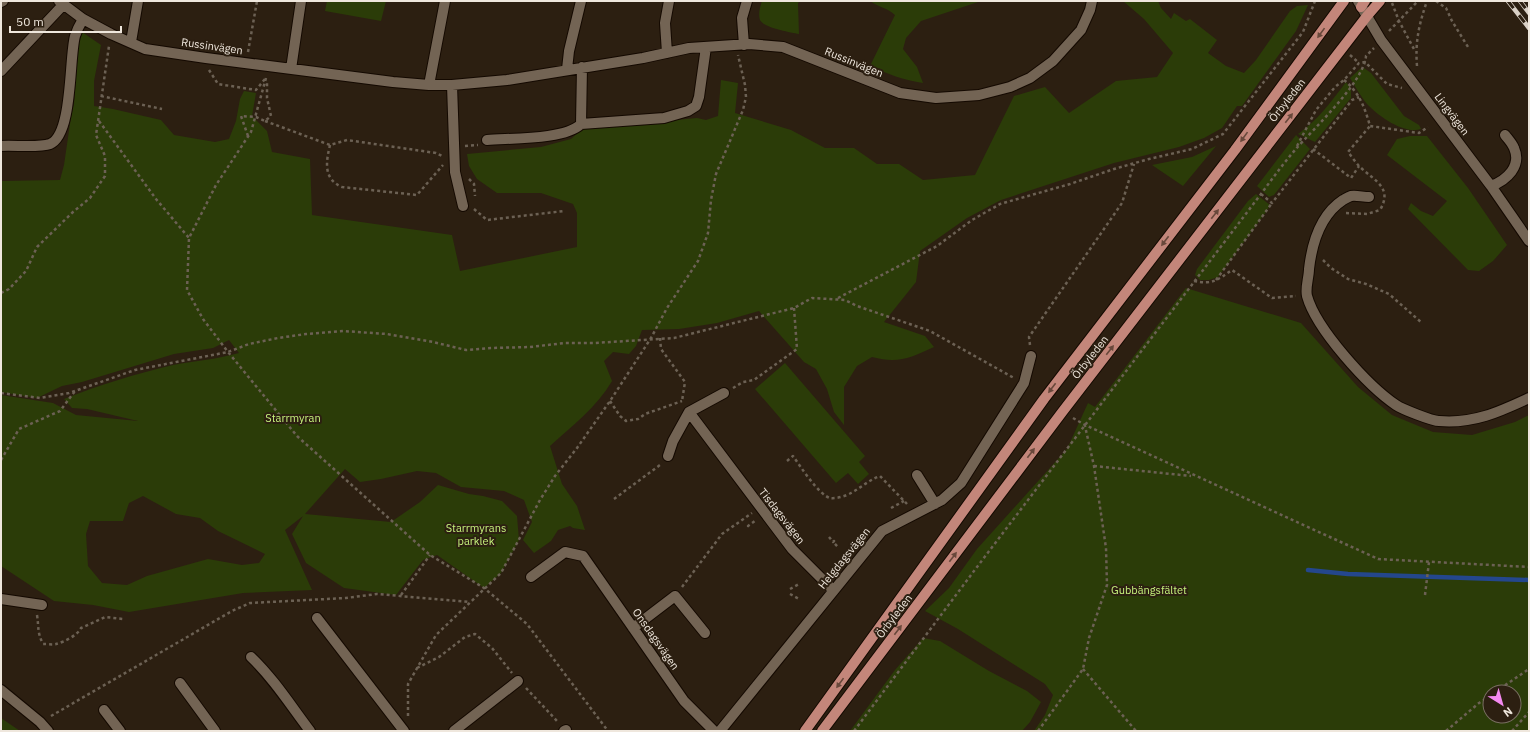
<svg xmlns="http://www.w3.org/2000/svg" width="1530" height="732" viewBox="0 0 1530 732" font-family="'IBM Plex Sans',sans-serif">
	<rect width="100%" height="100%" fill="#2c1f11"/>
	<path fill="#2b3c08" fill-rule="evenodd" d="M327,1H386L381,21L325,11Z
		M762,1H800L798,3L799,34C790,32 764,28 760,20C758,14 760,7 762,1Z
		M870,1H981L921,21L906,38L903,49L917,67L923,83C904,80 887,74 870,66L895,15C888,8 878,7 870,1Z
		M1123,1H1158L1161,8L1171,19L1174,13L1186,21L1190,19L1217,40L1208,53L1226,66L1244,73L1256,60L1290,11L1297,6L1308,5L1296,31L1242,106H1237L1222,128L1204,138L1179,147L1114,163L1001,200L967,218L920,251L916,282L884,322L925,336L934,347C910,358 898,364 872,357L857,366L844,387V425L834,412L827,389L816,369L804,362L759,311L717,323L679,329L642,330L636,346L629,354L613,352L604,361L612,381C597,407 572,426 550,446L562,484L577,506L585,530L573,528L570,526L558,530L551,541L534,553L523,540L532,522L524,500L504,491L461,487L436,473L417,471L381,479L360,482L345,469L305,514L391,522L420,502L438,485L469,494L483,496L502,501L517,516L519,540L501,573L484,588L437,555L423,560L396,595L344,588L306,563L292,534L303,516L285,530L312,590L243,593L129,612L93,605L54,601L1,566V395L53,403L76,415L138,421L87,409L72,408L64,399C99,385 135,374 173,365C195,361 218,359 239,353L229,340L213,348L174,354L82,382L62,386L37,398L1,392V181L60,180L64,165L71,117L74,104L79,36L82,32L101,45L94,81V106L113,109L161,120L174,135L215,142L229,139L236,121L240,99L244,91L256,93L252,116L267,131L272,152L310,159L312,215L452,235L460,271L577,247V213L573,204L541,193H497L477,179L469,166L467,154L541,147L571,139L582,129L697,118L706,120L718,116L721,80L738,83L735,113L791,130L825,148H854L877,164H899L923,180L975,175L1014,96L1045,87L1069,113L1116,81L1157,77L1173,53L1144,19ZM143,496L176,514L200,518L218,531L265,554L259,563L242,565L208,559L147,576L127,585L102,583L88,566L86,534L90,521H123L129,503Z
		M1364,68L1371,73L1404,116L1419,125L1421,129C1405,135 1378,116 1367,104C1361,97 1355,86 1350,78L1360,69Z
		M1346,82L1351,89V98L1315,142L1298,134C1318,120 1331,102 1346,82Z
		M1296,135L1310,149L1274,195L1269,197L1257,186Z
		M1410,136H1427L1468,188L1507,245L1493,261L1479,271L1468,270L1408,209L1411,203L1421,211L1433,216L1447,201L1387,155L1397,139Z
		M1216,146L1183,186L1152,165L1192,157Z
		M1256,194L1270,205L1266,212L1218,277L1209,280H1200L1195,275L1197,269L1248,201Z
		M1186,288L1301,323L1358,387L1392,415L1433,432L1472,435L1515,422L1529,415V731H1034L1045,715L1053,695L1045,684L958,629L925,611L949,588L977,549L1067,449L1088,403L1095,407ZM1490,692H1514V716H1490Z
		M785,363L865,456L859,462L869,474L858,484L848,473L836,483L755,389Z
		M923,638L940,641L989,671L1027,691L1041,702L1030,722L1022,731H850L895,670Z
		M1,718L20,731H1Z"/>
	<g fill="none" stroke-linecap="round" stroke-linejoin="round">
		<path stroke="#24478d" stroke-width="4.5" d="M1308,570L1348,574L1529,580"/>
		<g stroke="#140900" stroke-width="12">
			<path id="minor" d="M59,1L83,19L111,34L145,49L206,58L393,82L429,85H452L507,80L643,58L689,48L749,44L783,47L900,93L936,98L979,95L1010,87L1030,78L1053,61L1081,30L1090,10L1092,1
				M1358,1L1381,40L1491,186L1529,241
				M1,2L3,1
				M131,42L138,1
				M744,45L742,18L747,1
				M667,53L665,23L669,1
				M291,69L301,1
				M567,69L569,51L581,1
				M1,71L63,5
				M429,85L445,1
				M452,85L455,172L463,206
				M581,124L664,118L688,111L696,106L699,97L706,47
				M487,140C510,138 565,140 581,124L582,67
				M1,146C14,145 39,148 50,144C73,135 69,57 75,36C77,30 80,24 83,19
				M1491,186C1507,180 1522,166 1514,148C1512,143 1508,139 1505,135
				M1369,197C1363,197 1356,195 1351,196C1348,197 1345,199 1343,200C1320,215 1312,243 1309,269C1309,277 1305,288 1307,296C1316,329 1368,386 1396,405C1402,409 1432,421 1439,421C1473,424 1499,412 1529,398
				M689,412L792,549L833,590
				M668,456L673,441L689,412L724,393
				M917,475L935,504
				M531,577L565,552L583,556L684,701L714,731
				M1,599L42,605
				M317,618L404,731
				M633,628L675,596L705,633
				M251,657C274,679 291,706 310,731
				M180,683L215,731
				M1,690L40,722L48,731
				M104,710L120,731
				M454,731L518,681
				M564,731L566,730
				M720,731L882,531L942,500L961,483L1024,383L1031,356"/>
		</g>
		<g stroke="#140900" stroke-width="12">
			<path id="major" d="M1361,7L1365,1
				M805,731L1044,399L1235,150L1344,1
				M822,731L1063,411L1367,16L1380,1"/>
		</g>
		<path stroke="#6c6154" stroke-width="2.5" stroke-dasharray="3 3" stroke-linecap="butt" d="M1436,1L1446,8L1452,21L1468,47
			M1392,3L1399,21L1415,51
			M1389,31L1418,1
			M248,52L257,1
			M1350,55L1359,63
			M1417,66C1415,42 1419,24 1427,1
			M209,70L218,84L256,90L265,79
			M266,78L251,132L216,185L189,238L187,290L203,319L228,352L249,344L278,338L306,334L343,331L387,334L433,342L466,350L491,348L530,347L565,343H594L674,338L794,308L812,298L845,300L857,306L930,331L1014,378
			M1344,80C1359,92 1365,108 1370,126L1419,133L1428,127
			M101,96L162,109
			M99,121L156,199L189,238
			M265,121L330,145L347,140L436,153L442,156
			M248,136L241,116L256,117L265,121L271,116L267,98V81
			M330,145C326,162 323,179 342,187L417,195L443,165
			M465,146L478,145
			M1297,146L1316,110L1335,87L1344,80L1359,63L1365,62L1387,84L1402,88
			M1313,149L1351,178L1359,166
			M469,179L474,184L475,196
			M1261,194L1272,203L1352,100L1359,97
			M474,209L487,220L564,211
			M1346,213L1367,214L1380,210C1393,188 1375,181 1360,167C1356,163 1352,157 1348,152L1370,126
			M1323,260L1331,268L1348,279L1366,284L1389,294L1422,323
			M1216,280L1272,203
			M1194,281C1213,285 1217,280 1232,270L1272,298L1296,296
			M1,293L9,289L26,271L37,247L73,212L90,198L105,176V156L96,135L109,46
			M838,298L937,246L972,220L1000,204L1070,184L1114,169L1149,159L1192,149L1223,134L1303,32L1315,1
			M660,338L661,349L685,382L682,401
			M1030,345L1029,337L1122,203L1134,164
			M733,388L743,382L754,380L797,349L794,308
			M1,393L40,398L69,393L135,370L228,352L297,436L430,555L484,588L527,624L608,731
			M610,401L620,416L626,421L638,419L645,414L682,401
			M1073,418L1085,425L1378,559L1529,567
			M1,460L19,429L60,411L75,391
			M787,461L793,456C800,466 819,495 830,498C836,499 846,496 851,493C862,487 869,480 880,476L907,504
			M1094,466L1191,476
			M614,499L660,465
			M891,508L904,501
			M749,526H748L755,521
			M829,537L833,542L834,541L833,542L838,547
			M682,587L722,534L752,513
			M790,589L799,584
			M790,594L799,599
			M401,595L430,555
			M1425,595L1429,562
			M37,615C39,628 37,632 43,644C47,644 53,645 56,644C64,642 78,635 81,628L105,617L123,619
			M417,668L439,657L465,637L475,634L492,648L512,673
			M1083,669L1136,731
			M526,688L558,722
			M1495,692L1529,669
			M51,716L232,611L250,603L346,598L377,594L469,602
			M408,716V684L436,635L501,573L540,500L555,476L577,448L610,401L651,338L667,308L698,261L708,233L711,200L716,174L743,110L746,97L745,85L738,55
			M854,731L977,567L1261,194C1272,179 1283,164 1295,150C1313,129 1364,82 1366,56L1374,48
			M1038,731L1083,669L1089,638L1107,585L1106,548L1094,466L1085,426
			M1446,731L1479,703L1490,696
			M1512,731L1529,712"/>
		<use href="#minor" stroke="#736454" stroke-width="10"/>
		<use href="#major" stroke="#c3867a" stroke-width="10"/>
		<g stroke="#d9d0c6" stroke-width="4.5">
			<path id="rail" d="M1508,1L1529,28
				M1520,1L1529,13"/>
		</g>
		<use href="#rail" stroke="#2c1f11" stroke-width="3" stroke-dasharray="9" stroke-linecap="butt"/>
	</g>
	<defs><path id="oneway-solid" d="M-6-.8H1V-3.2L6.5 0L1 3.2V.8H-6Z"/></defs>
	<g fill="#68483b">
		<use href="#oneway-solid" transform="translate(1321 33) rotate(126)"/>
		<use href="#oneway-solid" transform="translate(1289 118) rotate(-52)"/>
		<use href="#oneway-solid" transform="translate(1244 137) rotate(126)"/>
		<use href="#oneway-solid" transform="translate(1215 214) rotate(-52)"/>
		<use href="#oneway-solid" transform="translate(1165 241) rotate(127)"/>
		<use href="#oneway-solid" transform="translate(1110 350) rotate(-52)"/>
		<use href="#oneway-solid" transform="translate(1052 388) rotate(127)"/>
		<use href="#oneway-solid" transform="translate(1031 453) rotate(-53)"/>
		<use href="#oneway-solid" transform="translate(953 557) rotate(-53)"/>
		<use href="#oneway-solid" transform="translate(898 630) rotate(-53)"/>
		<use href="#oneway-solid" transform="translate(840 683) rotate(126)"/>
	</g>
	<g text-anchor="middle" stroke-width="4" stroke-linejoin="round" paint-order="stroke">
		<g font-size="11" fill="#efe7dd" stroke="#2c1f11">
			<text transform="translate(212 46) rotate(8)" y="4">Russinvägen</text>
			<text transform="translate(854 62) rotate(22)" y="4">Russinvägen</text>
			<text transform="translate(1287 100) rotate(-52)" y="4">Örbyleden</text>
			<text transform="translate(1452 114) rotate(53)" y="4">Lingvägen</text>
			<text transform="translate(1090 357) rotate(-52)" y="4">Örbyleden</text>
			<text transform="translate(782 516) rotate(52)" y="4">Tisdagsvägen</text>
			<text transform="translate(844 558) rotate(-51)" y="4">Helgdagsvägen</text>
			<text transform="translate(894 616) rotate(-53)" y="4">Örbyleden</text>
			<text transform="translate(656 639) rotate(55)" y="4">Onsdagsvägen</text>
		</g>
		<g font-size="11" fill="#c7f37d" stroke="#2c1f11">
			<text x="293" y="422">Starrmyran</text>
			<text x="476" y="532">Starrmyrans<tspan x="476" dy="13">parklek</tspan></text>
			<text x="1149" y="594">Gubbängsfältet</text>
		</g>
	</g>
	<rect width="1530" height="732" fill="none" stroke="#efe7dd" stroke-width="4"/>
	<g transform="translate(1502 704) rotate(143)"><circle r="19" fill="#2c1f11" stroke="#7a6f63"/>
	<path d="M0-3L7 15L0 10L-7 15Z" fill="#f489f0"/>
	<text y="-6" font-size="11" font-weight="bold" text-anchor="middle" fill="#efe7dd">N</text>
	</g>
	<path d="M10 26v6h111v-6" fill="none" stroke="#efe7dd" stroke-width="2"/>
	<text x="16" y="26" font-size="12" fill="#efe7dd" stroke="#2c1f11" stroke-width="3" paint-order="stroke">50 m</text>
</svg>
